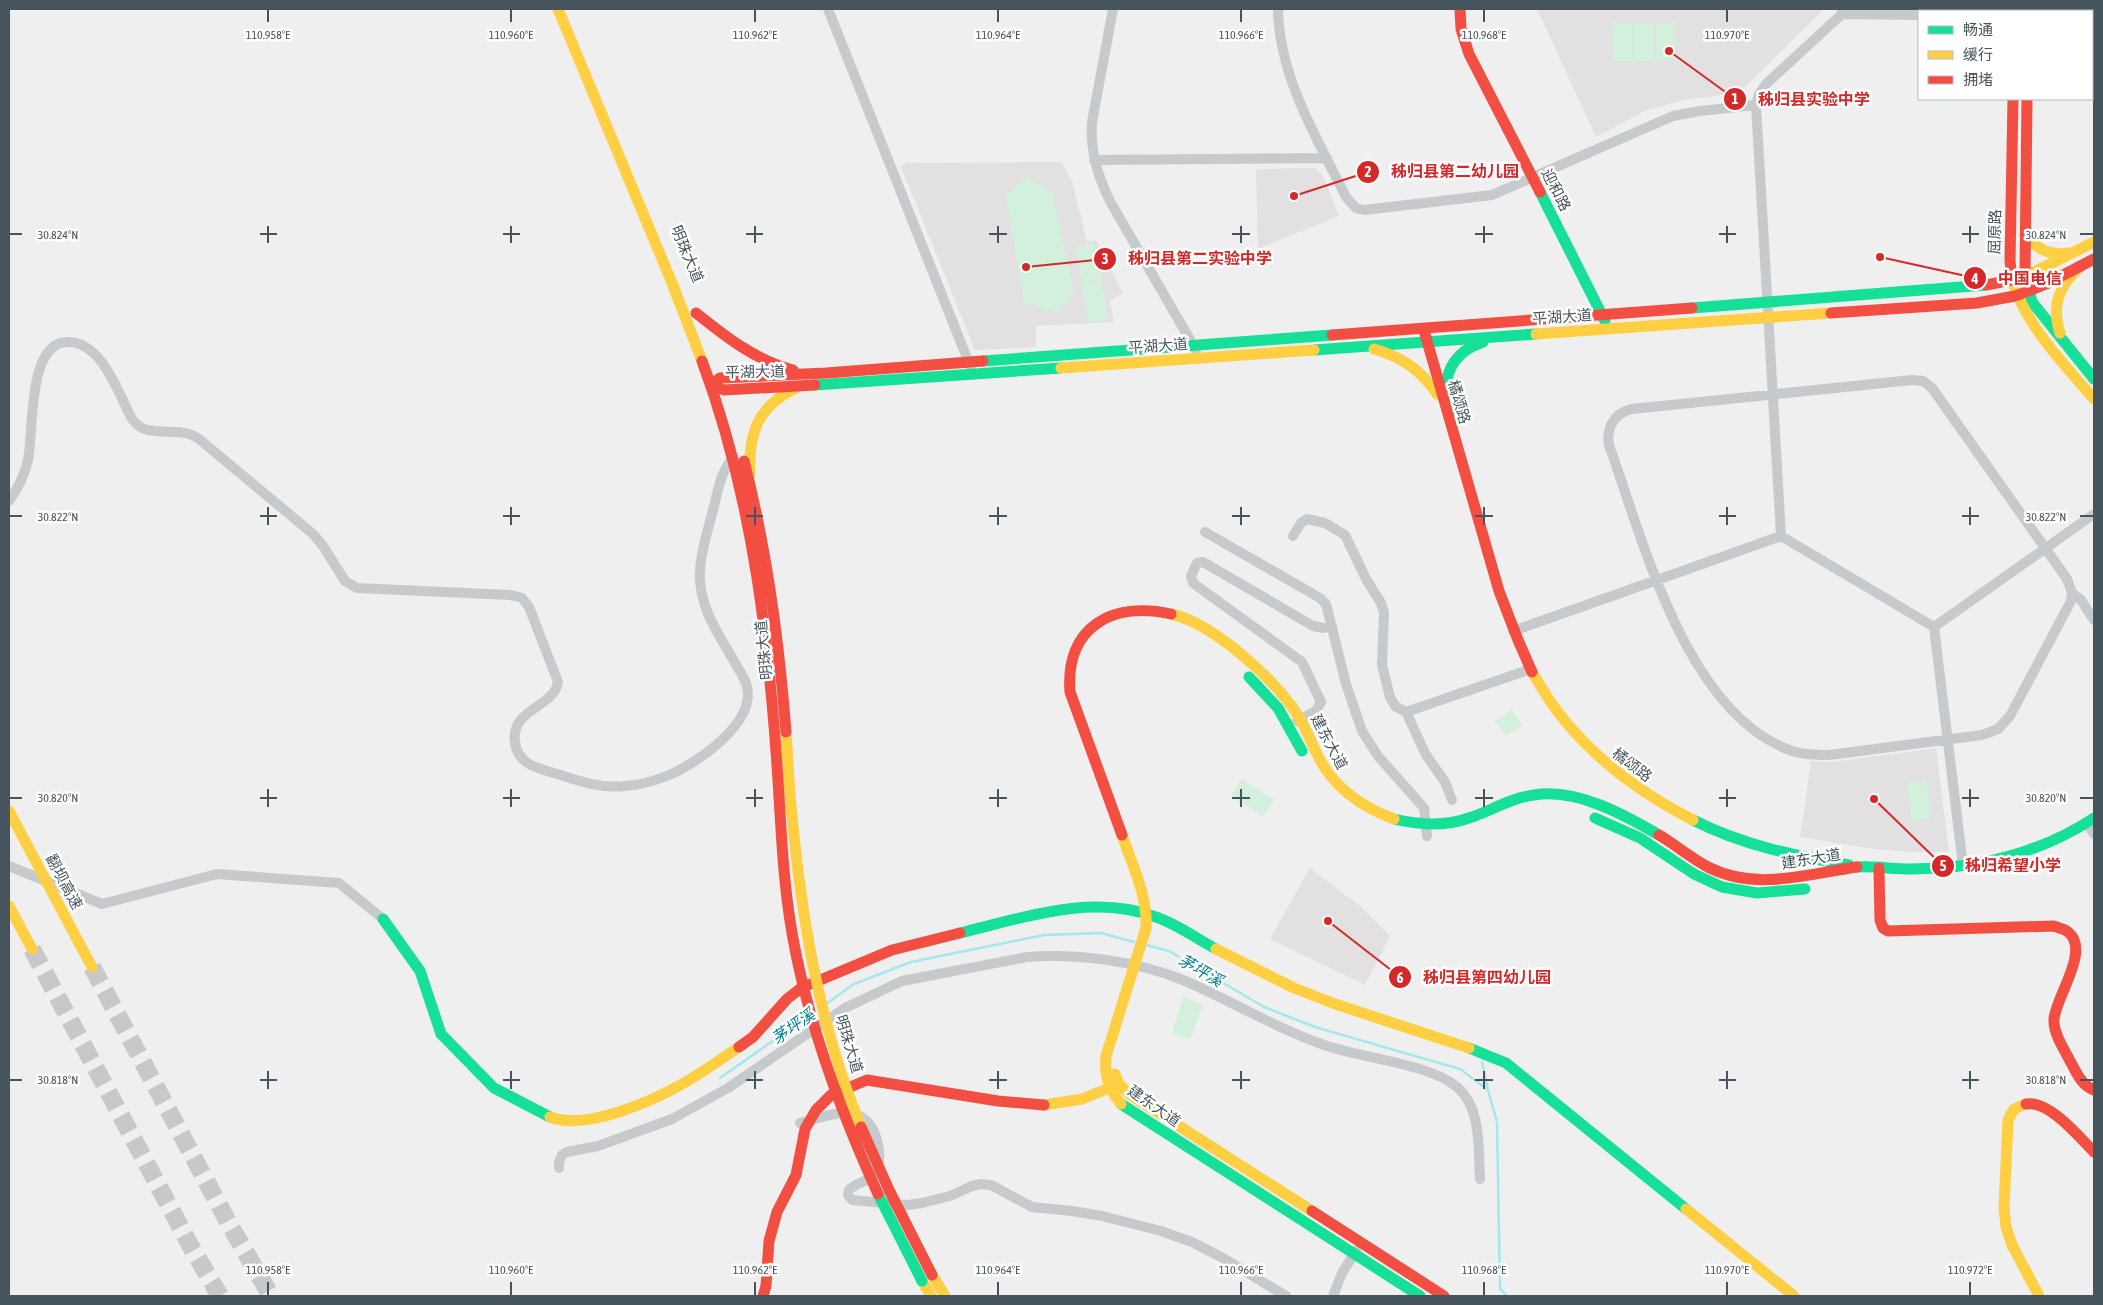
<svg xmlns="http://www.w3.org/2000/svg" width="2103" height="1305" viewBox="0 0 2103 1305" font-family="'Asap Condensed','Noto Sans SC',sans-serif">
	<rect width="100%" height="100%" fill="#f0efef"/>
	<path fill="#e2e0e1" d="M1537,9H1824L1739,93L1684,100L1647,110L1596,137Z
		M1061,162L1072,181L1087,242L1096,240L1123,293L1110,301L1114,322L1036,326V347L975,350L901,167L906,163Z
		M1315,168L1323,176L1339,216L1258,249L1256,169Z
		M1936,748L1949,852H1911L1873,849L1800,837L1811,761L1833,762Z
		M1310,868L1360,906L1390,936L1365,985L1270,939Z"/>
	<path fill="#d2f0db" d="M1612,23H1633V61H1613Z
		M1634,23H1654V61H1634Z
		M1655,23H1676V60L1655,61Z
		M1026,176L1052,191L1075,294L1056,313L1024,303L1006,195Z
		M1095,243L1102,280L1082,284L1075,247Z
		M1102,282L1108,319L1088,322L1082,285Z
		M1512,710L1523,725L1506,736L1495,721Z
		M1242,779L1274,800L1263,816L1231,796Z
		M1927,781L1931,818L1911,821L1907,783Z
		M1183,997L1203,1004L1191,1039L1172,1033Z"/>
	<g fill="none" stroke-linecap="round" stroke-linejoin="round">
		<path stroke="#a5e7f0" stroke-width="2.5" d="M1146,945L1169,951L1264,1007L1315,1027L1460,1069L1488,1090L1497,1122L1500,1289L1507,1296
			M826,1004L854,984L911,962L1044,935L1101,933L1134,942
			M1482,1062L1488,1090
			M720,1078L807,1017"/>
		<path stroke="#c6c8ca" stroke-width="18" stroke-dasharray="18 9" stroke-linecap="butt" d="M32,949L190,1245L220,1296
			M92,967L228,1222L271,1296"/>
		<path stroke="#c6cacc" stroke-width="10" d="M828,9L971,368
			M1113,9L1092,122C1090,152 1098,177 1111,203L1196,350
			M1278,9C1279,77 1317,138 1346,197L1356,208L1364,210L1492,195L1673,116L1700,111L1756,105
			M1842,9V14L1766,84L1759,94L1756,105L1781,536L1934,627L1963,866
			M1842,14L1919,15
			M1094,160L1327,158
			M1912,380L1923,381L1932,388L2067,579L2072,593L2071,601L2010,716L1998,729L1982,735L1829,755C1817,755 1804,755 1792,751C1686,714 1643,540 1609,445C1606,428 1614,413 1632,409Z
			M9,501C18,488 25,475 28,460C34,431 27,343 67,342C102,341 118,393 132,419C148,442 177,423 199,439L313,534L323,546L345,581L357,588L511,595L522,598L529,607L558,682C554,708 510,708 515,743C518,764 537,768 554,773C577,780 600,789 625,786C640,785 655,781 669,775C699,762 759,721 746,683C729,647 697,613 700,570C701,550 708,530 713,510C718,492 720,471 734,457
			M1205,532L1320,598L1326,604L1346,684L1362,731L1378,756L1424,808L1427,836
			M1293,536L1301,523L1307,519L1325,523L1345,535L1366,579L1381,603L1384,613L1382,665L1390,697L1395,706L1406,712L1426,755L1445,782L1452,800
			M2072,593L2081,600L2094,620
			M1934,627L2094,514
			M1513,631L1781,536
			M1406,712L1531,669
			M1297,721L1316,711L1321,702L1302,662L1193,583L1191,576L1197,563L1203,562L1313,626L1323,628L1332,626
			M2087,823L2094,834
			M9,866L102,904L217,874L339,883L383,919
			M800,1123C829,1116 865,1098 877,1140C880,1151 881,1164 874,1173C868,1183 856,1182 849,1190L848,1195L852,1200L907,1205L922,1203L950,1196L972,1186L981,1184L991,1185L1032,1207L1072,1211L1102,1216L1161,1231L1192,1242L1223,1258L1286,1296
			M559,1168V1162L562,1155L567,1152L598,1146L672,1119L728,1088L845,1008L902,981L1027,957C1078,953 1136,961 1183,980C1232,1001 1277,1029 1327,1046C1363,1058 1430,1064 1457,1087C1482,1108 1478,1149 1480,1179
			M1333,1296L1342,1273L1356,1251"/>
		<path stroke="#16e098" stroke-width="11" d="M2015,9V11
			M1540,192L1605,321
			M2025,275L2032,302L2094,379
			M1692,308L1986,285
			M1314,350L1536,334
			M983,361L1332,335
			M815,385L1061,368
			M1445,394C1446,367 1457,351 1483,342
			M1249,677L1278,708L1302,751
			M1595,818L1640,838L1694,874L1722,887L1757,893L1805,889
			M1394,819C1419,825 1444,827 1469,818C1491,811 1510,798 1534,795C1576,788 1623,814 1659,835
			M1693,820C1742,845 1795,856 1849,865
			M1857,867C1875,866 1893,869 1911,869C1976,869 2039,854 2094,818
			M383,919L420,971L441,1034L494,1088L550,1117
			M960,933C1022,918 1092,893 1156,917C1177,924 1197,939 1216,949
			M1469,1048L1506,1063L1686,1209
			M1121,1104L1420,1296"/>
		<path stroke="#ffcf43" stroke-width="11" d="M558,9L672,283L702,361
			M2026,229C2033,249 2049,256 2069,253
			M2094,242L2038,270L2012,280C2027,327 2062,362 2094,399
			M2060,333C2051,305 2059,285 2081,266
			M1536,334L1831,313
			M1374,349C1402,357 1421,370 1437,394
			M1061,368L1314,350
			M750,474C748,433 758,406 796,388
			M1171,614C1213,623 1274,679 1297,714C1306,728 1312,744 1319,758C1335,789 1362,807 1394,819
			M1532,672C1540,685 1548,699 1557,711C1593,758 1640,793 1693,820
			M786,732L790,795
			M9,906L32,949
			M78,941L92,967
			M1216,949L1294,988L1335,1004L1469,1048
			M1115,1074L1119,1084L1129,1094L1312,1211
			M1121,1104C1108,1089 1104,1075 1106,1056L1146,928C1148,896 1132,865 1122,835
			M2026,1104L2014,1109L2008,1120L2004,1208L2006,1227L2012,1245L2039,1296
			M1044,1105L1082,1099L1119,1084
			M550,1117C587,1131 652,1101 684,1083C703,1072 721,1059 739,1047
			M1686,1209L1794,1296
			M932,1275L945,1296
			M922,1281L931,1296"/>
		<path stroke="#f24e42" stroke-width="11" d="M1460,9L1461,29L1469,54L1540,192
			M2028,11L2029,9
			M2025,275L2027,99
			M1986,285L2012,280L2010,261L2013,99
			M2018,295L2046,284L2094,259
			M696,313C726,337 755,360 793,370
			M1831,313L1977,303L2015,296
			M1425,334L1499,591L1518,640L1532,672
			M1332,335L1692,308
			M702,361C754,501 770,648 779,796
			M815,385L724,390L712,385L720,378L826,373L983,361
			M744,461C767,550 779,640 786,732
			M1122,835L1070,692C1065,627 1112,601 1171,614
			M1659,835C1676,845 1692,859 1710,868C1757,891 1808,874 1857,867
			M1879,868L1880,920L1883,928L1888,931L2054,926C2058,928 2065,929 2068,932C2091,950 2056,996 2054,1019C2053,1033 2064,1049 2070,1061C2077,1073 2081,1085 2094,1090
			M739,1047L753,1037L787,999L801,988L892,950L960,933
			M2026,1104C2049,1100 2079,1137 2094,1152
			M1312,1211L1444,1296
			M763,1296L766,1286L769,1241L777,1212L796,1175L805,1129L816,1110L831,1095L867,1080L998,1101L1044,1105"/>
		<path stroke="#16e098" stroke-width="11" d="M878,1194L922,1281"/>
		<path stroke="#ffcf43" stroke-width="11" d="M790,795C800,908 817,1021 861,1127
			M9,811L78,941"/>
		<path stroke="#f24e42" stroke-width="11" d="M779,796C782,849 785,902 796,954C813,1037 843,1117 878,1194
			M861,1127L889,1190L932,1275"/>
	</g>
	<path fill="none" stroke="#46545d" stroke-width="2" d="M268,10V22M511,10V22M755,10V22M998,10V22M1241,10V22M1484,10V22M1727,10V22M268,226V243M511,226V243M755,226V243M998,226V243M1241,226V243M1484,226V243M1727,226V243M1970,226V243M10,234H22M260,234H277M503,234H520M746,234H763M989,234H1007M1232,234H1250M1475,234H1493M1719,234H1736M1962,234H1979M2080,234H2093M268,507V525M511,507V525M755,507V525M998,507V525M1241,507V525M1484,507V525M1727,507V525M1970,507V525M10,516H22M260,516H277M503,516H520M746,516H763M989,516H1007M1232,516H1250M1475,516H1493M1719,516H1736M1962,516H1979M2080,516H2093M268,789V807M511,789V807M755,789V807M998,789V807M1241,789V807M1484,789V807M1727,789V807M1970,789V807M10,798H22M260,798H277M503,798H520M746,798H763M989,798H1007M1232,798H1250M1475,798H1493M1719,798H1736M1962,798H1979M2080,798H2093M268,1071V1089M511,1071V1089M755,1071V1089M998,1071V1089M1241,1071V1089M1484,1071V1089M1727,1071V1089M1970,1071V1089M10,1080H22M260,1080H277M503,1080H520M746,1080H763M989,1080H1007M1232,1080H1250M1475,1080H1493M1719,1080H1736M1962,1080H1979M2080,1080H2093M268,1282V1295M511,1282V1295M755,1282V1295M998,1282V1295M1241,1282V1295M1484,1282V1295M1727,1282V1295M1970,1282V1295"/>
	<g text-anchor="middle" stroke-width="5" stroke-linejoin="round" paint-order="stroke">
		<g font-size="15" fill="#46545d" stroke="#fff">
			<text transform="translate(1556 190) rotate(63)" y="5">迎和路</text>
			<text transform="translate(1995 232) rotate(-89)" y="5">屈原路</text>
			<text transform="translate(687 254) rotate(67)" y="5">明珠大道</text>
			<text transform="translate(1562 317) rotate(-4)" y="5">平湖大道</text>
			<text transform="translate(1158 346) rotate(-4)" y="5">平湖大道</text>
			<text transform="translate(755 372) rotate(-1)" y="5">平湖大道</text>
			<text transform="translate(1459 402) rotate(74)" y="5">橘颂路</text>
			<text transform="translate(764 650) rotate(-96)" y="5">明珠大道</text>
			<text transform="translate(1329 742) rotate(62)" y="5">建东大道</text>
			<text transform="translate(1632 765) rotate(37)" y="5">橘颂路</text>
			<text transform="translate(1811 859) rotate(-9)" y="5">建东大道</text>
			<text transform="translate(64 882) rotate(62)" y="5">翻坝高速</text>
			<text transform="translate(849 1044) rotate(73)" y="5">明珠大道</text>
			<text transform="translate(1154 1106) rotate(35)" y="5">建东大道</text>
		</g>
		<g font-size="16" font-style="italic" fill="#078091" stroke="#fff">
			<text transform="translate(1201 970) rotate(30)" y="6">茅坪溪</text>
			<text transform="translate(793 1026) rotate(-35)" y="6">茅坪溪</text>
		</g>
	</g>
	<g font-size="12" text-anchor="middle" fill="#46545d" stroke="#fff" stroke-width="5" stroke-linejoin="round" paint-order="stroke">
		<text x="268" y="39">110.958°E</text>
		<text x="511" y="39">110.960°E</text>
		<text x="755" y="39">110.962°E</text>
		<text x="998" y="39">110.964°E</text>
		<text x="1241" y="39">110.966°E</text>
		<text x="1484" y="39">110.968°E</text>
		<text x="1727" y="39">110.970°E</text>
		<text x="58" y="239">30.824°N</text>
		<text x="2046" y="239">30.824°N</text>
		<text x="58" y="521">30.822°N</text>
		<text x="2046" y="521">30.822°N</text>
		<text x="58" y="802">30.820°N</text>
		<text x="2046" y="802">30.820°N</text>
		<text x="58" y="1084">30.818°N</text>
		<text x="2046" y="1084">30.818°N</text>
		<text x="268" y="1274">110.958°E</text>
		<text x="511" y="1274">110.960°E</text>
		<text x="755" y="1274">110.962°E</text>
		<text x="998" y="1274">110.964°E</text>
		<text x="1241" y="1274">110.966°E</text>
		<text x="1484" y="1274">110.968°E</text>
		<text x="1727" y="1274">110.970°E</text>
		<text x="1970" y="1274">110.972°E</text>
	</g>
	<path fill="none" stroke="#d62828" stroke-width="2" d="M1669 51L1735 99M1294 196L1368 172M1026 267L1105 259M1880 257L1975 278M1874 799L1943 866M1328 921L1400 977"/>
	<g fill="#d62828" stroke="#fff" stroke-width="2">
		<circle cx="1669" cy="51" r="5"/>
		<circle cx="1294" cy="196" r="5"/>
		<circle cx="1026" cy="267" r="5"/>
		<circle cx="1880" cy="257" r="5"/>
		<circle cx="1874" cy="799" r="5"/>
		<circle cx="1328" cy="921" r="5"/>
		<circle cx="1735" cy="99" r="12"/>
		<circle cx="1368" cy="172" r="12"/>
		<circle cx="1105" cy="259" r="12"/>
		<circle cx="1975" cy="278" r="12"/>
		<circle cx="1943" cy="866" r="12"/>
		<circle cx="1400" cy="977" r="12"/>
	</g>
	<g font-size="15" text-anchor="middle" font-weight="bold" fill="#fff">
		<text x="1735" y="104">1</text>
		<text x="1368" y="177">2</text>
		<text x="1105" y="264">3</text>
		<text x="1975" y="284">4</text>
		<text x="1943" y="871">5</text>
		<text x="1400" y="983">6</text>
	</g>
	<g font-size="16" text-anchor="middle" font-weight="bold" fill="#d62828" stroke="#fff" stroke-width="5" stroke-linejoin="round" paint-order="stroke">
		<text x="1814" y="105">秭归县实验中学</text>
		<text x="1455" y="177">秭归县第二幼儿园</text>
		<text x="1200" y="264">秭归县第二实验中学</text>
		<text x="2030" y="284">中国电信</text>
		<text x="2013" y="871">秭归希望小学</text>
		<text x="1487" y="983">秭归县第四幼儿园</text>
	</g>
	<rect width="2103" height="1305" fill="none" stroke="#46545d" stroke-width="20"/>
	<rect x="1918" y="10" width="175" height="90" fill="#ffffff" stroke="#b5bbbe"/>
	<rect x="1928" y="26" width="25" height="8" fill="#16e098" stroke="#b5bbbe"/>
	<text x="1963" y="35" font-size="15" fill="#46545d">畅通</text>
	<rect x="1928" y="51" width="25" height="8" fill="#ffcf43" stroke="#b5bbbe"/>
	<text x="1963" y="60" font-size="15" fill="#46545d">缓行</text>
	<rect x="1928" y="76" width="25" height="8" fill="#f24e42" stroke="#b5bbbe"/>
	<text x="1963" y="85" font-size="15" fill="#46545d">拥堵</text>
</svg>
